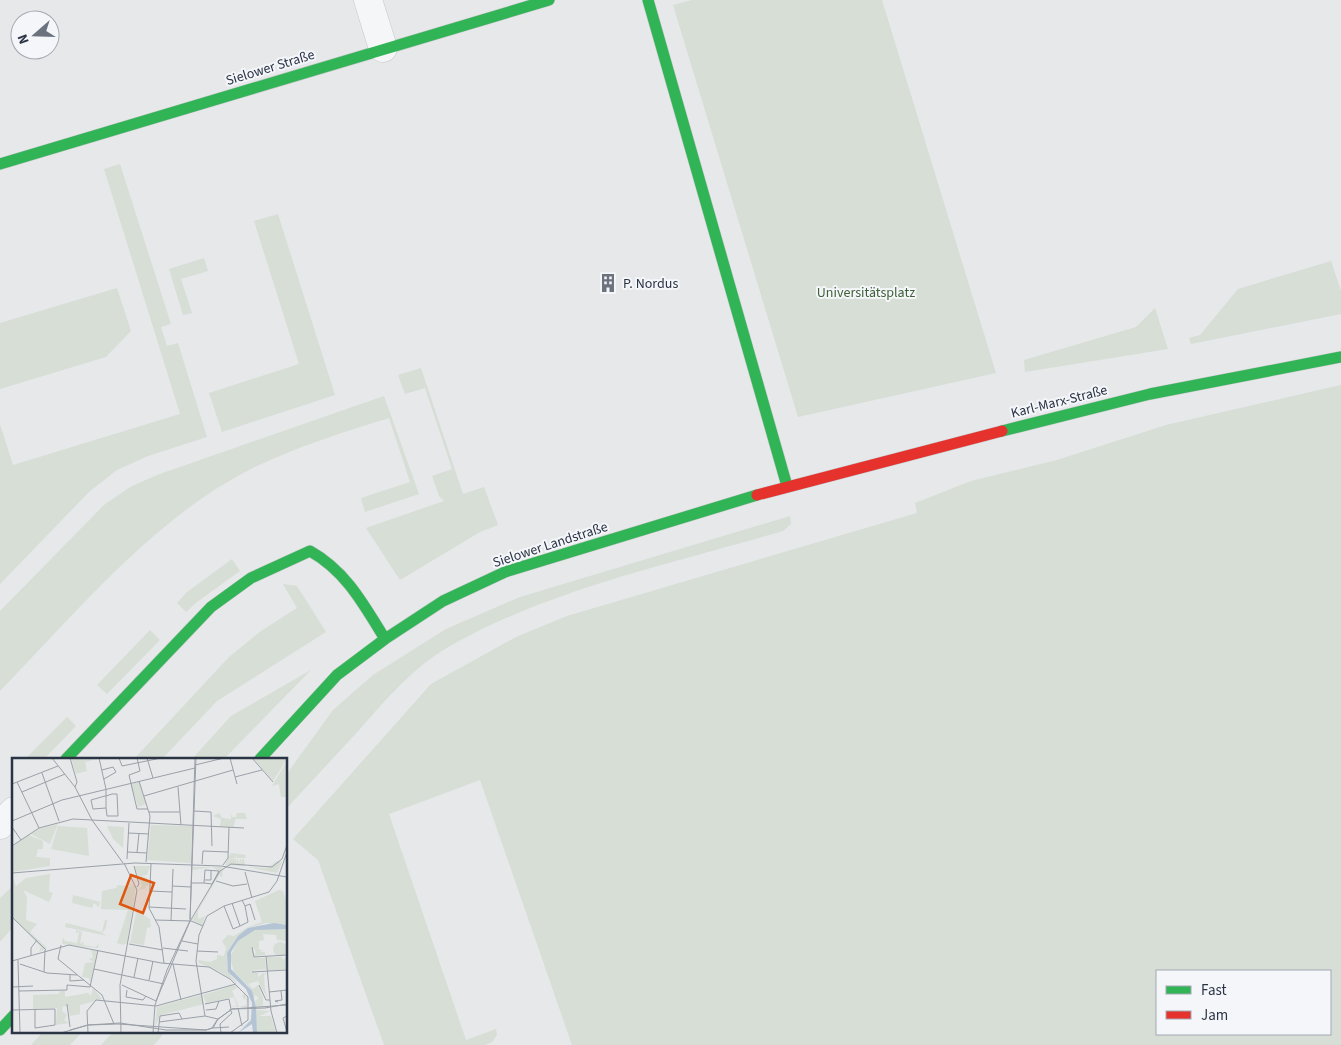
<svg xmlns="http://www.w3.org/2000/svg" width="1341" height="1045" viewBox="0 0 1341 1045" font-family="'Source Sans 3',sans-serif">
	<rect width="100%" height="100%" fill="#e6e8ea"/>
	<path fill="#d6ded6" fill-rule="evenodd" d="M692,0H882L996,373L798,417L673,5Z
		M120,164L171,324L161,327L167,346L178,343L207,437L148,456L117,470L90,491L0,584V424L13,465L180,414L104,169Z
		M278,214L335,395L222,432L209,393L299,364L254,221Z
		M204,258L208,271L181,279L192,313L183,315L169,269Z
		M1331,261L1341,291V314L1191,344L1189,338L1200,335L1238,289Z
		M117,288L131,331L106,357L0,389V323Z
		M1155,308L1168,349L1025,372L1024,360L1136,327Z
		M421,368L463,494L484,487L498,525L480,532L400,580L366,528L444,501L439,496L432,476L452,469L425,388L405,394L398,375Z
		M1341,385V1045H572L480,780L389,814L466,1040L496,1029L497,1035L492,1042L485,1045H384L318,860L293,839L431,684L516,637L567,616L917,513L915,503L971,481L1057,460L1166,425ZM1157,971H1330V1034H1157Z
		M384,396L419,494L365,512L361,498L410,482L389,418C341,433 292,448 247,471C152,520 74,615 0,691V611L104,505L130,487L157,475Z
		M790,516L791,524L783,531C674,563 550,589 450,646C415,666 387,698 361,728C336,755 311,782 286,809V775L333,710L373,675L446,629L520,597Z
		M232,559L240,571L197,602L186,612L177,603L187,592Z
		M283,584L297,586L326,632L217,701L162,759H134L229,657L261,631L297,608Z
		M150,630L160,640L107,694L97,685Z
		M311,670L224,759H192L231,716Z
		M67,717L76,726L44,759H25Z
		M14,885V926L0,942V898Z
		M44,1031H83L70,1045H31Z
		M114,1031H166L154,1045H101Z"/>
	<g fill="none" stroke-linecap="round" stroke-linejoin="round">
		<g stroke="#c4c6c8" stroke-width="29">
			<path id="street" d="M368,0L383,48
				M0,825L14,811"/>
		</g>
		<g stroke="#c4c6c8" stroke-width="12">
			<path id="fast" d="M648,0L787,486
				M0,164L549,0
				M1002,431L1150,394L1341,357
				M66,759L211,607L251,578L310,551C346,571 364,605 385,639
				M260,759L337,675L385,639L443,601L505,572L757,495
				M0,1030L14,1015"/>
		</g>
		<g stroke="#c4c6c8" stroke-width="12">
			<path id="jam" d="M757,495L1002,431"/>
		</g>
		<use href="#street" stroke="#f5f6f7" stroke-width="28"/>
		<use href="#fast" stroke="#30b455" stroke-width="11"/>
		<use href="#jam" stroke="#e5322d" stroke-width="11"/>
	</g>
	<defs>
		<g id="building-bare" transform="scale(1.5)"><path d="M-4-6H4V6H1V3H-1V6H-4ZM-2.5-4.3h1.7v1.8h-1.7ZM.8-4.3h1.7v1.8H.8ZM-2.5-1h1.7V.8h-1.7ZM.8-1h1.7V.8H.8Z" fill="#6c737f" stroke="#f4f6f9" stroke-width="2.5" paint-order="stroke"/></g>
	</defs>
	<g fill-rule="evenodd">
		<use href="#building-bare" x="608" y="283"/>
	</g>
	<g text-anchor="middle" stroke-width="4" stroke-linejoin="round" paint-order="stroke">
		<g font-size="14" fill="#2b3445" stroke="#f4f6f9">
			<text transform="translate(270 67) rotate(-17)" y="5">Sielower Straße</text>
			<text transform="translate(1059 401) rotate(-14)" y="5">Karl-Marx-Straße</text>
			<text transform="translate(550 544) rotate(-18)" y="5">Sielower Landstraße</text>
		</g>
		<g font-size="14" fill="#2b3445" stroke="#f4f6f9" text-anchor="start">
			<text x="623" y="288">P. Nordus</text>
		</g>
		<g font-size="14" fill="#3f6138" stroke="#f4f6f9">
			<text x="866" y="297">Universitätsplatz</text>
		</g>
	</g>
	<g transform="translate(12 758)">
		<rect width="275" height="275" fill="#e6e8ea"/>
		<path d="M59,0H85V1L73,4L75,13L64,16ZM241,0H273L275,1L261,23ZM275,3V39H269L267,26L260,28ZM127,24L134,46L126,49L119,26ZM207,55L210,60L219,61V55L220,59H224L225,55H233L235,61H223L222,69L208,68L209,61L201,58ZM46,66L38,86L19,76L27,71ZM139,67L180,68L179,105L135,102ZM46,68L75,70L77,98L39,91ZM95,68L112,69L111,90L101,81ZM17,77L31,83V91H26L24,99L38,100V108L0,114V89ZM219,95L234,97L233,100H225V96L224,100H217L224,101V106L225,101H226L227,106L228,101H229V107L230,101H232L233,107V102V108L213,107ZM265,103L270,104L265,115L235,109L255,110ZM122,108H138L135,117L129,118L135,120L137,127L132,129L135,130L127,132L130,127ZM181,109H210L209,112L211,110L210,119L207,117L186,153V161L193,158L190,168L180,162L208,113L200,109L181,112ZM38,116L37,134L41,135L37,144L11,132L15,139L14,162L25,166L18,174L35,190L27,194L29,189L0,159V118L4,128L14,120ZM115,125L124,128L115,185L111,187L105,185L116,152L89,151L90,133L104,130L106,127L121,129ZM267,132L271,133L275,145V167L254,165L236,170L215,195L216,214L226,226L207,213L187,205L186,202L198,204L205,201V197L212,198L214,190L210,183L216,177L222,178L236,169L250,164L243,143ZM61,137L88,144L87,149L82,145L80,150L60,145ZM125,149V153L138,161L139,169L135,170L132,187L118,185ZM93,162H95L94,170L90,175L95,178L53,169L54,165L90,174ZM256,169L275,171V183L265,182L264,177L251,176L252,182L247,183V192H251L248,194H253V197L242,198L244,194L240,188L242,200H253L254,211L238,213L246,215V219L251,215H253L254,217L252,216L253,232L256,241L246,223L236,226L241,231L246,227L251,239V249H244L243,243L247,240L243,237L242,241L237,229L222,214L218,199L226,183L243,172ZM64,172L70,174L68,186L72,183L71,187L83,189L87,186L86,190L50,186L51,179L53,183L65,185L67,174L64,175ZM261 191a7 7 0 1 1 14 0a7 7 0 1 1-14 0ZM79,192L85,193L78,225L77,220L70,219L73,205L82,204L77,201L81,199ZM275,198V211L256,213L255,199H270L271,202ZM223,227L226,229L220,233L227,249L235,247L234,239L232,242L230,237L233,236L236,242L235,249H220L225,248L222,239L194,245L191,237ZM81,230L90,241L68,247V256L58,258L56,249L51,248L50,253L55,257L52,262L57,265L44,267L45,250L21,251V237L47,236L48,233H53V239L76,235L79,238ZM189,237L192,246L149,257L143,268L145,249ZM244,252L258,253L247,258H259L264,275H245Z" fill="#d6ded6"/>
		<path d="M262,165L275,167V171L243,172L226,183L219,194V211L240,233L244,249L245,275H241L240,266L226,275L239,262L240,245L234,231L216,214L215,195L226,178L236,170Z" fill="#b4c4d5"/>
		<path fill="none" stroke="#9ba0a8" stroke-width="1" d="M40,0L63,29L80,62L111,105M58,0L65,24L63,29M87,0L94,31M107,0L110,8L149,0M125,0L128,13L117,17L125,51H136M135,0L141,20M218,0L225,26M240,0L261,24M183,7L212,0M90,12L101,9L104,14L92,21M30,15L47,63M223,19L250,12M127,23L138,58L134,104M5,24L27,70M0,26L46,8M166,29L169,67M94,31V50L95,58H106L105,36H100L94,38H93L79,42L81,51L94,50M10,34L53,16M132,38L221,12M182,53L199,54L200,88M137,54H168M0,63L50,42L183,10M0,69L9,82M116,75L137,76M0,88L27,70L61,61L232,70M115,94L135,95M125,95L127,75M115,101L117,65M139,106L137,150L147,169L152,205M190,106L191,93L216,94M211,107L216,100L217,69M122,108L127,126L125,129M233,114L240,140M0,115L123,105L209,108L275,119M193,122H199V112M204,123L221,128L235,126M180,125H192L200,126L207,113L193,112L192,125M160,128L179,129M138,133L160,134M230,142L233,148L238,146L243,162M220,145L228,168L236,164L233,148M212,148L221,171L228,168M137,149L174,151M0,159L34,192M178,161L184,0M143,162L179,163L191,168M159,163L161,111M170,183L186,186M117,186L151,192M49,187L46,201L90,237L102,266M240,189L242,199L275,197M151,190L176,193M185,193L206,194M19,198V190L25,182M254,198L259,253L265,275M6,202L8,275M0,203L57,187L149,205L197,209L218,221L236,239V262L218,275M8,206L35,215L65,217M161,206L169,242M82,211L152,226M32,214L33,192M240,214L275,212M58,217V223L72,222M122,219L126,200M137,222L141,203M110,227L144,243L178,163L183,0M247,227L254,242H258M0,229L21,228M115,232L114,239L131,242L134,238M7,233L55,232V227L78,229L86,192M257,234L275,232M266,244L263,243L270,242L269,233M55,246L58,269M193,246L217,241L219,251M226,250L230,268M0,252L43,251V267L23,270V251M194,252L204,251L207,243M193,258L184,203L187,177L195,158L212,148L257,134L265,123L275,94M275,258L271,260L275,274M147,264L193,258L206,261M201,270L217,269M58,272L76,267L108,265L154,272H194L200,270L205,262L220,251L253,250L275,246M49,275L76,267L106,266L194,272L201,270L206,261L220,251L275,247M76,275L75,253L84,242L144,248L224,226M109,275L108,227L125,132L112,105M141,275L143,247L155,212L177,165L208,113L219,106L260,109L270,101L275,87M146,275L148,258L167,255L170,261M209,275L208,266L220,255L218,251"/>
		<path fill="#df570f" fill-opacity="0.15" stroke="#df570f" stroke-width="2.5" d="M119,117L142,125L131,155L108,146Z"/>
		<rect width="275" height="275" fill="none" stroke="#2b3445" stroke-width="2.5"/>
	</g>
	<rect x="1156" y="970" width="175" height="65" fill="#f4f6f9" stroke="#a4a8b1"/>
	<rect x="1166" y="986" width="25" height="8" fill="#30b455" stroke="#a4a8b1"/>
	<text x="1201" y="995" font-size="15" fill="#2b3445">Fast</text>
	<rect x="1166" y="1011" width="25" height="8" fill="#e5322d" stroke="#a4a8b1"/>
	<text x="1201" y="1020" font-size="15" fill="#2b3445">Jam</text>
	<g transform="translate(35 35) rotate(250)"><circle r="24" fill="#f4f6f9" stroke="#a4a8b1"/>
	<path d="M0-4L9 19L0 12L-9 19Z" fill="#6c737f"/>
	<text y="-8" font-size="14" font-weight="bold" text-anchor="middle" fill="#2b3445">N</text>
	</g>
</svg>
